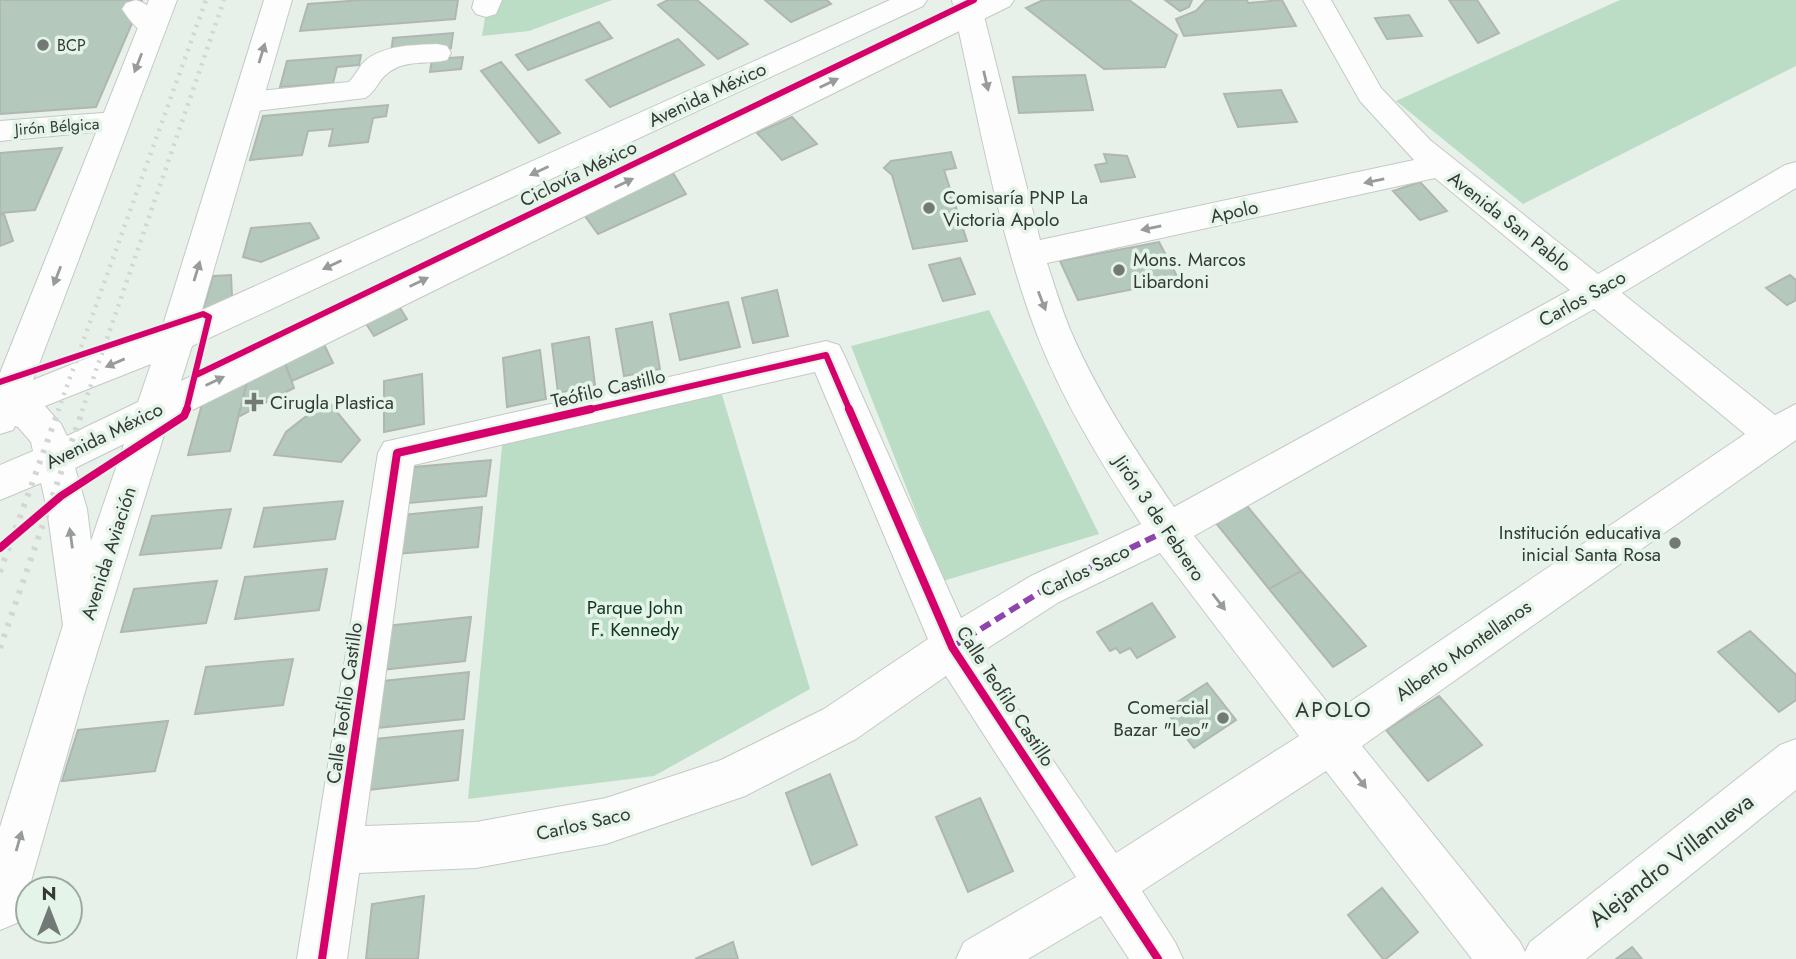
<svg xmlns="http://www.w3.org/2000/svg" width="1796" height="959" viewBox="0 0 1796 959" font-family="Jost,sans-serif">
	<rect width="100%" height="100%" fill="#e8f0ea"/>
	<path fill="#bbdcc5" d="M488,0H612L529,31L482,36Z
		M1620,0H1796V66L1523,204L1396,101Z
		M989,310L1099,534L943,581L851,346Z
		M720,388L810,689L654,776L468,799L503,436Z"/>
	<path fill="#b4c9bb" stroke="#b0b6b2" stroke-width="2" d="M0,0H142L96,107L0,114Z
		M362,0H458L455,19L300,31L308,4Z
		M668,0H697L748,44L718,59L658,5Z
		M765,0H827L831,4L791,22Z
		M1043,0H1129L1177,35L1165,67L1104,69L1026,8Z
		M1165,0H1192L1189,7L1180,11Z
		M1206,0H1247L1248,3L1282,0L1296,26L1184,36L1176,19L1196,11Z
		M1449,0H1477L1499,33L1478,43Z
		M1409,15L1422,36L1387,39L1375,18Z
		M599,22L612,38L528,70L516,55Z
		M453,33L451,48L391,53L393,38Z
		M678,39L704,65L610,107L586,80Z
		M361,55L359,65L337,67L333,83L280,87L287,61Z
		M463,57L461,69L430,72L432,59Z
		M501,62L560,133L539,143L481,71Z
		M1085,75L1093,110L1019,113L1013,77Z
		M1281,90L1297,122L1238,127L1224,94Z
		M388,105L386,116L373,118L368,142L329,146L333,129L308,131L302,155L250,160L263,116Z
		M792,117L817,144L782,160L757,133Z
		M62,148L35,210L0,213V153Z
		M951,152L956,168L944,170L967,241L913,249L892,175L884,168L891,161Z
		M1104,154L1127,156L1135,177L1101,182L1095,165L1107,163Z
		M673,173L686,194L598,234L582,212Z
		M1420,182L1447,211L1420,220L1393,191Z
		M4,214L13,241L0,246V215Z
		M310,223L319,238L261,262L243,257L251,228Z
		M1159,242L1179,280L1078,300L1060,261Z
		M960,258L975,294L943,301L929,265Z
		M231,275L232,297L203,310L213,276Z
		M1790,275L1796,280V300L1787,305L1766,288Z
		M777,290L788,336L753,343L742,298Z
		M728,302L740,347L680,360L670,314Z
		M397,303L407,319L374,336L363,319Z
		M652,322L660,369L624,376L616,329Z
		M589,337L595,385L558,393L552,344Z
		M322,340L333,363L292,381L283,358Z
		M540,350L546,399L507,407L503,358Z
		M283,358L294,388L238,417L249,374Z
		M249,374L230,451L188,455L204,397Z
		M422,374L424,424L384,432V381Z
		M327,400L360,440L341,462L274,455L286,432Z
		M491,460L486,496L409,503L414,467Z
		M343,501L335,539L254,547L264,508Z
		M1247,506L1301,571L1269,589L1216,523Z
		M482,507L478,547L397,554L403,515Z
		M231,509L221,548L140,555L152,516Z
		M327,569L319,610L235,619L245,577Z
		M1301,571L1366,646L1333,667L1269,589Z
		M217,581L206,623L121,632L134,589Z
		M1152,603L1175,637L1137,658L1130,648L1120,653L1116,648L1110,651L1097,632Z
		M471,617L465,661L380,670L386,626Z
		M1750,631L1796,675V700L1779,712L1718,652Z
		M293,659L283,705L195,714L206,667Z
		M469,672L464,719L376,728L383,681Z
		M1207,683L1236,720L1194,748L1165,710Z
		M1439,696L1482,745L1428,781L1386,730Z
		M168,721L155,771L62,781L78,730Z
		M463,730L458,780L367,790L375,739Z
		M830,774L857,845L812,865L786,793Z
		M980,798L1013,871L968,892L936,817Z
		M1382,888L1418,932L1386,959H1383L1348,915Z
		M424,896L418,959H366L372,904Z
		M733,942L738,959H695Z
		M1632,947L1642,959H1616Z"/>
	<g fill="none" stroke-linecap="round" stroke-linejoin="round">
		<g stroke="#c3cac5" stroke-width="2">
			<path id="minor" d="M136,0C150,4 158,15 166,27L162,33C142,38 133,25 122,9L126,3Z
				M474,0H502L496,14L486,17L476,14L472,8Z
				M952,0H980L1040,240L1414,160L1360,101L1303,0H1331L1381,88L1430,140L1598,274L1785,165L1796,162V188L1622,293L1775,415L1796,404V440L1362,746L1520,942L1525,952L1530,942L1780,745L1796,739V790L1586,959H1472L1326,771L1142,891L1175,942L1183,959H1129L1101,916L1028,959H956L964,942L1076,877L946,676L856,739L745,796L606,844L476,868L359,873L347,959H297L378,453L384,442L826,341L839,345L844,355L961,618L1031,576L1141,524C1101,463 1062,400 1036,332C996,225 977,110 952,0ZM1435,178L1570,290L1174,507C1136,451 1099,396 1072,334C1062,311 1055,287 1047,263ZM1594,309L1745,434L1335,712L1194,536ZM815,372L928,639L824,709L721,760L606,798L476,822L365,826L414,465ZM1160,553L1299,736L1116,853L980,653L1059,602Z
				M437,44L447,46L451,53L447,60C427,65 405,59 388,73C378,80 376,92 365,98L248,112L237,109L233,102L237,95L248,92L349,82C356,75 359,66 366,60C385,45 414,45 437,44Z
				M115,112L126,115L130,122L126,129L0,141V121Z"/>
		</g>
		<g stroke="#c3cac5" stroke-width="2">
			<path id="major" d="M149,0H177L33,380L162,328L264,0H292L202,310L890,0H927L923,6L192,346L181,381L978,0H1014L1010,6L168,422L84,695L24,906L17,923L0,930V827L63,625L47,509L41,483L0,500V465L33,451L31,442L18,427L15,426L13,430L0,434V373ZM151,364L138,402L67,436L61,424L45,406ZM124,444L91,541L87,509L75,468Z"/>
		</g>
		<use href="#minor" fill="#fcfdfc" fill-rule="evenodd"/>
		<use href="#major" fill="#fcfdfc" fill-rule="evenodd"/>
		<path stroke="#d3d6d4" stroke-width="4.5" stroke-dasharray="2.5 6" stroke-linecap="butt" d="M58,411L206,0
			M82,411L224,0"/>
		<path stroke="#d3d6d4" stroke-width="6" stroke-dasharray="3.5 8" stroke-linecap="butt" d="M0,572L59,409
			M0,648L83,409"/>
		<path stroke="#8e44ad" stroke-width="6" stroke-dasharray="11 6" stroke-linecap="butt" d="M952,647L1045,589L1166,531"/>
		<g stroke="#e5f4e9" stroke-width="10">
			<path id="cycleway-far1" d="M196,375L974,0
				M0,382L203,314L209,317L186,411
				M583,411L826,355L850,411"/>
		</g>
		<g stroke="#e5f4e9" stroke-width="12">
			<path id="cycleway" d="M849,409L952,647L1158,959
				M0,548L61,496L184,416L187,409
				M322,959L397,453L591,409"/>
		</g>
		<use href="#cycleway-far1" stroke="#d6006c" stroke-width="6"/>
		<use href="#cycleway" stroke="#d6006c" stroke-width="8"/>
	</g>
	<defs><path id="oneway-solid" d="M-6-.8H1V-3.2L6.5 0L1 3.2V.8H-6Z" transform="scale(1.75)"/></defs>
	<g fill="#989c99">
		<use href="#oneway-solid" transform="translate(262 53) rotate(-73)"/>
		<use href="#oneway-solid" transform="translate(138 63) rotate(111)"/>
		<use href="#oneway-solid" transform="translate(986 81) rotate(77)"/>
		<use href="#oneway-solid" transform="translate(829 83) rotate(-26)"/>
		<use href="#oneway-solid" transform="translate(539 171) rotate(155)"/>
		<use href="#oneway-solid" transform="translate(1374 181) rotate(168)"/>
		<use href="#oneway-solid" transform="translate(624 183) rotate(-26)"/>
		<use href="#oneway-solid" transform="translate(1151 228) rotate(168)"/>
		<use href="#oneway-solid" transform="translate(332 265) rotate(155)"/>
		<use href="#oneway-solid" transform="translate(197 271) rotate(-73)"/>
		<use href="#oneway-solid" transform="translate(57 276) rotate(111)"/>
		<use href="#oneway-solid" transform="translate(419 282) rotate(-26)"/>
		<use href="#oneway-solid" transform="translate(1042 301) rotate(69)"/>
		<use href="#oneway-solid" transform="translate(115 363) rotate(157)"/>
		<use href="#oneway-solid" transform="translate(215 381) rotate(-26)"/>
		<use href="#oneway-solid" transform="translate(71 538) rotate(-98)"/>
		<use href="#oneway-solid" transform="translate(1219 602) rotate(52)"/>
		<use href="#oneway-solid" transform="translate(1360 780) rotate(52)"/>
		<use href="#oneway-solid" transform="translate(19 841) rotate(-74)"/>
	</g>
	<g fill="#737a75" stroke="#e5f4e9" stroke-width="2.5">
		<circle cx="43" cy="45" r="7"/>
		<circle cx="929" cy="208" r="7"/>
		<circle cx="1119" cy="270" r="7"/>
		<path d="M250.5 391.5h7v7h7v7h-7v7h-7v-7h-7v-7h7z"/>
		<circle cx="1675" cy="543" r="7"/>
		<circle cx="1223" cy="718" r="7"/>
	</g>
	<g text-anchor="middle" stroke-width="7" stroke-linejoin="round" paint-order="stroke">
		<g font-size="16" fill="#343a36" stroke="#e5f4e9" text-anchor="start">
			<text x="57" y="51">BCP</text>
		</g>
		<g font-size="16" fill="#343a36" stroke="#e5f4e9">
			<text transform="translate(57 126) rotate(-4)" y="6">Jirón Bélgica</text>
		</g>
		<g font-size="19" fill="#343a36" stroke="#e5f4e9">
			<text transform="translate(707 94) rotate(-25)" y="7">Avenida México</text>
			<text transform="translate(578 173) rotate(-26)" y="7">Ciclovía México</text>
			<text transform="translate(1234 211) rotate(-12)" y="7">Apolo</text>
			<text transform="translate(1510 221) rotate(38)" y="7">Avenida San Pablo</text>
			<text transform="translate(1582 298) rotate(-29)" y="7">Carlos Saco</text>
			<text transform="translate(608 388) rotate(-13)" y="7">Teófilo Castillo</text>
			<text transform="translate(104 435) rotate(-26)" y="7">Avenida México</text>
			<text transform="translate(1160 518) rotate(56)" y="7">Jirón 3 de Febrero</text>
			<text transform="translate(108 553) rotate(-72)" y="7">Avenida Aviación</text>
			<text transform="translate(1085 570) rotate(-26)" y="7">Carlos Saco</text>
			<text transform="translate(1463 650) rotate(-35)" y="7">Alberto Montellanos</text>
			<text transform="translate(1006 696) rotate(57)" y="7">Calle Teofilo Castillo</text>
			<text transform="translate(344 703) rotate(-82)" y="7">Calle Teofilo Castillo</text>
			<text transform="translate(583 823) rotate(-13)" y="7">Carlos Saco</text>
		</g>
		<g font-size="19" fill="#343a36" stroke="#e5f4e9" text-anchor="start">
			<text x="943" y="204">Comisaría PNP La<tspan x="943" dy="22">Victoria Apolo</tspan></text>
			<text x="1133" y="266">Mons. Marcos<tspan x="1133" dy="22">Libardoni</tspan></text>
			<text x="270" y="409">Cirugla Plastica</text>
			<text x="1661" y="539" text-anchor="end">Institución educativa<tspan x="1661" dy="22">inicial Santa Rosa</tspan></text>
			<text x="1209" y="714" text-anchor="end">Comercial<tspan x="1209" dy="22">Bazar "Leo"</tspan></text>
		</g>
		<g font-size="19" fill="#0f361f" stroke="#e5f4e9">
			<text x="635" y="614">Parque John<tspan x="635" dy="22">F. Kennedy</tspan></text>
		</g>
		<g font-size="21" letter-spacing="2" fill="#343a36" stroke="#e5f4e9">
			<text x="1334" y="717">APOLO</text>
		</g>
		<g font-size="23" fill="#343a36" stroke="#e5f4e9">
			<text transform="translate(1671 860) rotate(-38)" y="8">Alejandro Villanueva</text>
		</g>
	</g>
	<g transform="translate(49 910)"><circle r="33" fill="#e5f4e9" stroke="#9eaaa1" stroke-width="2"/>
	<path d="M0-5L12 26L0 18L-12 26Z" fill="#737a75"/>
	<text y="-10" font-size="19" font-weight="bold" text-anchor="middle" fill="#343a36">N</text>
	</g>
</svg>
